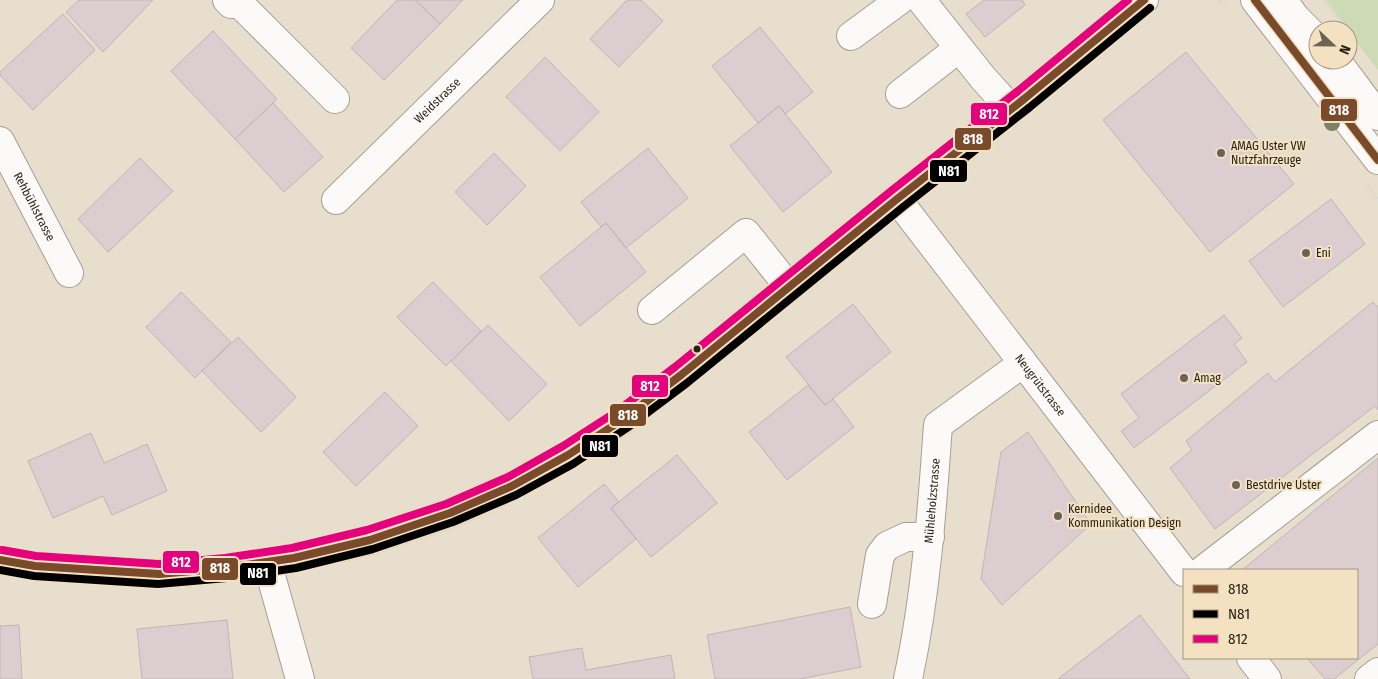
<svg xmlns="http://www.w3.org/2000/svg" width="1378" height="679" viewBox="0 0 1378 679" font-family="'Fira Sans Condensed',sans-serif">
	<rect width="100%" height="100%" fill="#e8decd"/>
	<path fill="#cddbb5" d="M1325,0H1378V70Z"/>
	<path fill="#dbcdd0" stroke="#bfb6b4" d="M79,0H153L103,52L66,12Z
		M397,0H415L440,24L384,80L351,48Z
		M415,0H463L440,24Z
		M627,0H641L663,21L619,67L590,39Z
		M984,0H1022L1025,5L985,37L966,14Z
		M63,14L95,50L33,110L0,75V72Z
		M760,27L813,92L785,114L779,106L758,123L712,66Z
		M213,31L277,99L235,139L171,71Z
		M1186,52L1294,184L1210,252L1103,120Z
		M545,57L599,112L560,151L506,97Z
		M273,103L323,157L284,192L235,139Z
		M779,106L832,172L783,212L730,146Z
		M648,148L688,198L626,248L606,223L601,227L581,202Z
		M494,153L526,186L487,225L455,192Z
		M140,158L173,191L108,252L78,219Z
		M1331,199L1365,244L1283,307L1249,261Z
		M606,223L646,272L580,326L540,277Z
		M433,282L481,331L446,366L397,317Z
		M181,292L231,342L195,378L146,327Z
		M1373,302L1378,307V410L1375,406L1215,529L1170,468L1192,450L1186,441L1268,373L1275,382Z
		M853,304L891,352L825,405L786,357Z
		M1224,315L1242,338L1234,344L1247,362L1134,448L1121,431L1139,418L1121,394Z
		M488,325L547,384L509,421L451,361Z
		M238,337L296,397L261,432L202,371Z
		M808,385L825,405L833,399L854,427L787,480L749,432Z
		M385,392L418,426L356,486L323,452Z
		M1028,432L1091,524L1002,605L981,579L1001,452Z
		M91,433L104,463L147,444L167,491L112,515L103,496L53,518L28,461Z
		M677,455L717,503L651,557L611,508Z
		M1378,458V644L1334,679H1325L1307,658H1357V570H1242Z
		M604,484L619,502L611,508L636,539L578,587L538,538Z
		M850,607L861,667L800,679H715L707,635Z
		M1140,615L1190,679H1058Z
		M227,620L233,679H142L137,629Z
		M19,625L22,679H0V626Z
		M582,648L586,670L671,655L675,679H533L529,657Z"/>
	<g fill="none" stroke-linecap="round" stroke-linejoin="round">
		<g stroke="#a79f92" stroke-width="30">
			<g id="minor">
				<path d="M227,0L231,4H240L335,99"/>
				<path d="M921,0L983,78L1011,109"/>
				<path d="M851,36L900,0"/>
				<path d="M900,94L959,48"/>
				<path id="s1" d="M0,141L69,273"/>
				<path id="s2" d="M897,199L1184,572"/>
				<path id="s3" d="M336,200L540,0"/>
				<path d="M652,310L746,233L789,287"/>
				<path d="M0,560L35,566L159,574L226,568L267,562L294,558L370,540L450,513L512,486L568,455L622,420L681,375L897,199L1024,99L1144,0"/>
				<path d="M267,562L300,679"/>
				<path d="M1203,570L1378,435"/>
				<path d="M872,604L880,555L887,546L906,537H930"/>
				<path d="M1251,658L1267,679"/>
				<path id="s4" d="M908,679C926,595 932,511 938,425L1023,363"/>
				<path d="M1369,679L1378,672"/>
			</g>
		</g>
		<g stroke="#a79f92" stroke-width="30">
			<path id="major" d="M1255,0L1378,160
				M1283,0L1295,17L1318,40
				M1336,60L1378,116"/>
		</g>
		<path stroke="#dcd9d4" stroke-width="3" stroke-dasharray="4 2.5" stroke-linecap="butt" d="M1218,0L1228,7
			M1325,0L1348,30
			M1367,185L1378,200"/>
		<use href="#minor" stroke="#fcfaf8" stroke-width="28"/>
		<use href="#major" stroke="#fcfaf8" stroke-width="28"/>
		<g stroke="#f3e1c2" stroke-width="11">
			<path id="bus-1" d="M1255,0L1378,160
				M0,560L35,566L159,574L226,568L294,558L370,540L450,513L512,486L568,455L622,420L681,375L897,199L1024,99L1144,0"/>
		</g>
		<g stroke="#f3e1c2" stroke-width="11">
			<path id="bus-2" d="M0,570L34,576L158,584L227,578L296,568L373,549L453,522L516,495L573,464L627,428L687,383L903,207L1030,107L1150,8"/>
		</g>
		<g stroke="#f3e1c2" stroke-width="11">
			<path id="bus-3" d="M2,550L36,556L159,564L225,558L292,548L367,530L446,504L508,477L563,446L616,412L675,367L891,191L1018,91L1128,0"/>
		</g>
		<use href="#bus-1" stroke="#7a4b2a" stroke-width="8"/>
		<use href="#bus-2" stroke="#000" stroke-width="8"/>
		<use href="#bus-3" stroke="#e5007d" stroke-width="8"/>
	</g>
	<circle fill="#7b8363" cx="1332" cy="123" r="8"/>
	<g fill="#6b6456" stroke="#f3e1c2" stroke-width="2">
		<circle cx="1221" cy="153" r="5"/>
		<circle cx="1306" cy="253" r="5"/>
		<circle cx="1184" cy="378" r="5"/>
		<circle cx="1236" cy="485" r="5"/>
		<circle cx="1058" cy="516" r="5"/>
	</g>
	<circle fill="#282216" stroke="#f3e1c2" stroke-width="2" cx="697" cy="349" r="4.5"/>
	<g text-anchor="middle" stroke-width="4" stroke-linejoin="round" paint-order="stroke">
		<g font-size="12" fill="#282216" stroke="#f3e1c2">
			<text dy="4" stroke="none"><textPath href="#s3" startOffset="142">Weidstrasse</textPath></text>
			<text dy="4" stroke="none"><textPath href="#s1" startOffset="74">Rehbühlstrasse</textPath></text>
			<text dy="4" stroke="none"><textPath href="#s2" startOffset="235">Neugrütstrasse</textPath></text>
			<text dy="4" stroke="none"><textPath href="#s4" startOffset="180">Mühleholzstrasse</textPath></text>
		</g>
		<g font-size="12" fill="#282216" stroke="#f3e1c2" text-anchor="start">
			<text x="1231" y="150">AMAG Uster VW<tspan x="1231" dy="14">Nutzfahrzeuge</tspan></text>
			<text x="1316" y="257">Eni</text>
			<text x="1194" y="382">Amag</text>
			<text x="1246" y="489">Bestdrive Uster</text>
			<text x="1068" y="513">Kernidee<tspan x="1068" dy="14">Kommunikation Design</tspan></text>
		</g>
	</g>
	<g stroke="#f3e1c2" stroke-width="2">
		<rect x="1320" y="98" width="38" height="24" rx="5" fill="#7a4b2a"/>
		<rect x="970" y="102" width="38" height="24" rx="5" fill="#e5007d"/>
		<rect x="954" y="127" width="38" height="24" rx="5" fill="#7a4b2a"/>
		<rect x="929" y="159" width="39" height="24" rx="5" fill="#000"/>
		<rect x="631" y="374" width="38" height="24" rx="5" fill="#e5007d"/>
		<rect x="609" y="403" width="38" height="24" rx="5" fill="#7a4b2a"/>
		<rect x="581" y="434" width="38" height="24" rx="5" fill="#000"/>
		<rect x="162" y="550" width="38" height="24" rx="5" fill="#e5007d"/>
		<rect x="201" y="557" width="38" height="24" rx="5" fill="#7a4b2a"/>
		<rect x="239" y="562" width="38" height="24" rx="5" fill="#000"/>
	</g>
	<g font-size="14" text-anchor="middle" font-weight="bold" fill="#fff">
		<text x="1339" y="115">818</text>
		<text x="989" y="119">812</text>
		<text x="973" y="144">818</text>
		<text x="949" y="176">N81</text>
		<text x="650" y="391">812</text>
		<text x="628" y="420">818</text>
		<text x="600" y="451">N81</text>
		<text x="181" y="567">812</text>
		<text x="220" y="573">818</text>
		<text x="258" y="578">N81</text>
	</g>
	<rect x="1183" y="569" width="175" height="90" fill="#f3e1c2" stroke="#a2957d"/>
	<rect x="1193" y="585" width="25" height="8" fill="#7a4b2a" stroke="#a2957d"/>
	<text x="1228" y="594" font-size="15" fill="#282216">818</text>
	<rect x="1193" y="610" width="25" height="8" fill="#000000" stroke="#a2957d"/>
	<text x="1228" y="619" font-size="15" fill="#282216">N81</text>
	<rect x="1193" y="635" width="25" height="8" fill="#e5007d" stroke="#a2957d"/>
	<text x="1228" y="644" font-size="15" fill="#282216">812</text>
	<g transform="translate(1333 45) rotate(112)"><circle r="24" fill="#f3e1c2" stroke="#a2957d"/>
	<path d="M0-4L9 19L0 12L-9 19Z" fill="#6b6456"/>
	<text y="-8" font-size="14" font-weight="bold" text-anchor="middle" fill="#282216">N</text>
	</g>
</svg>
